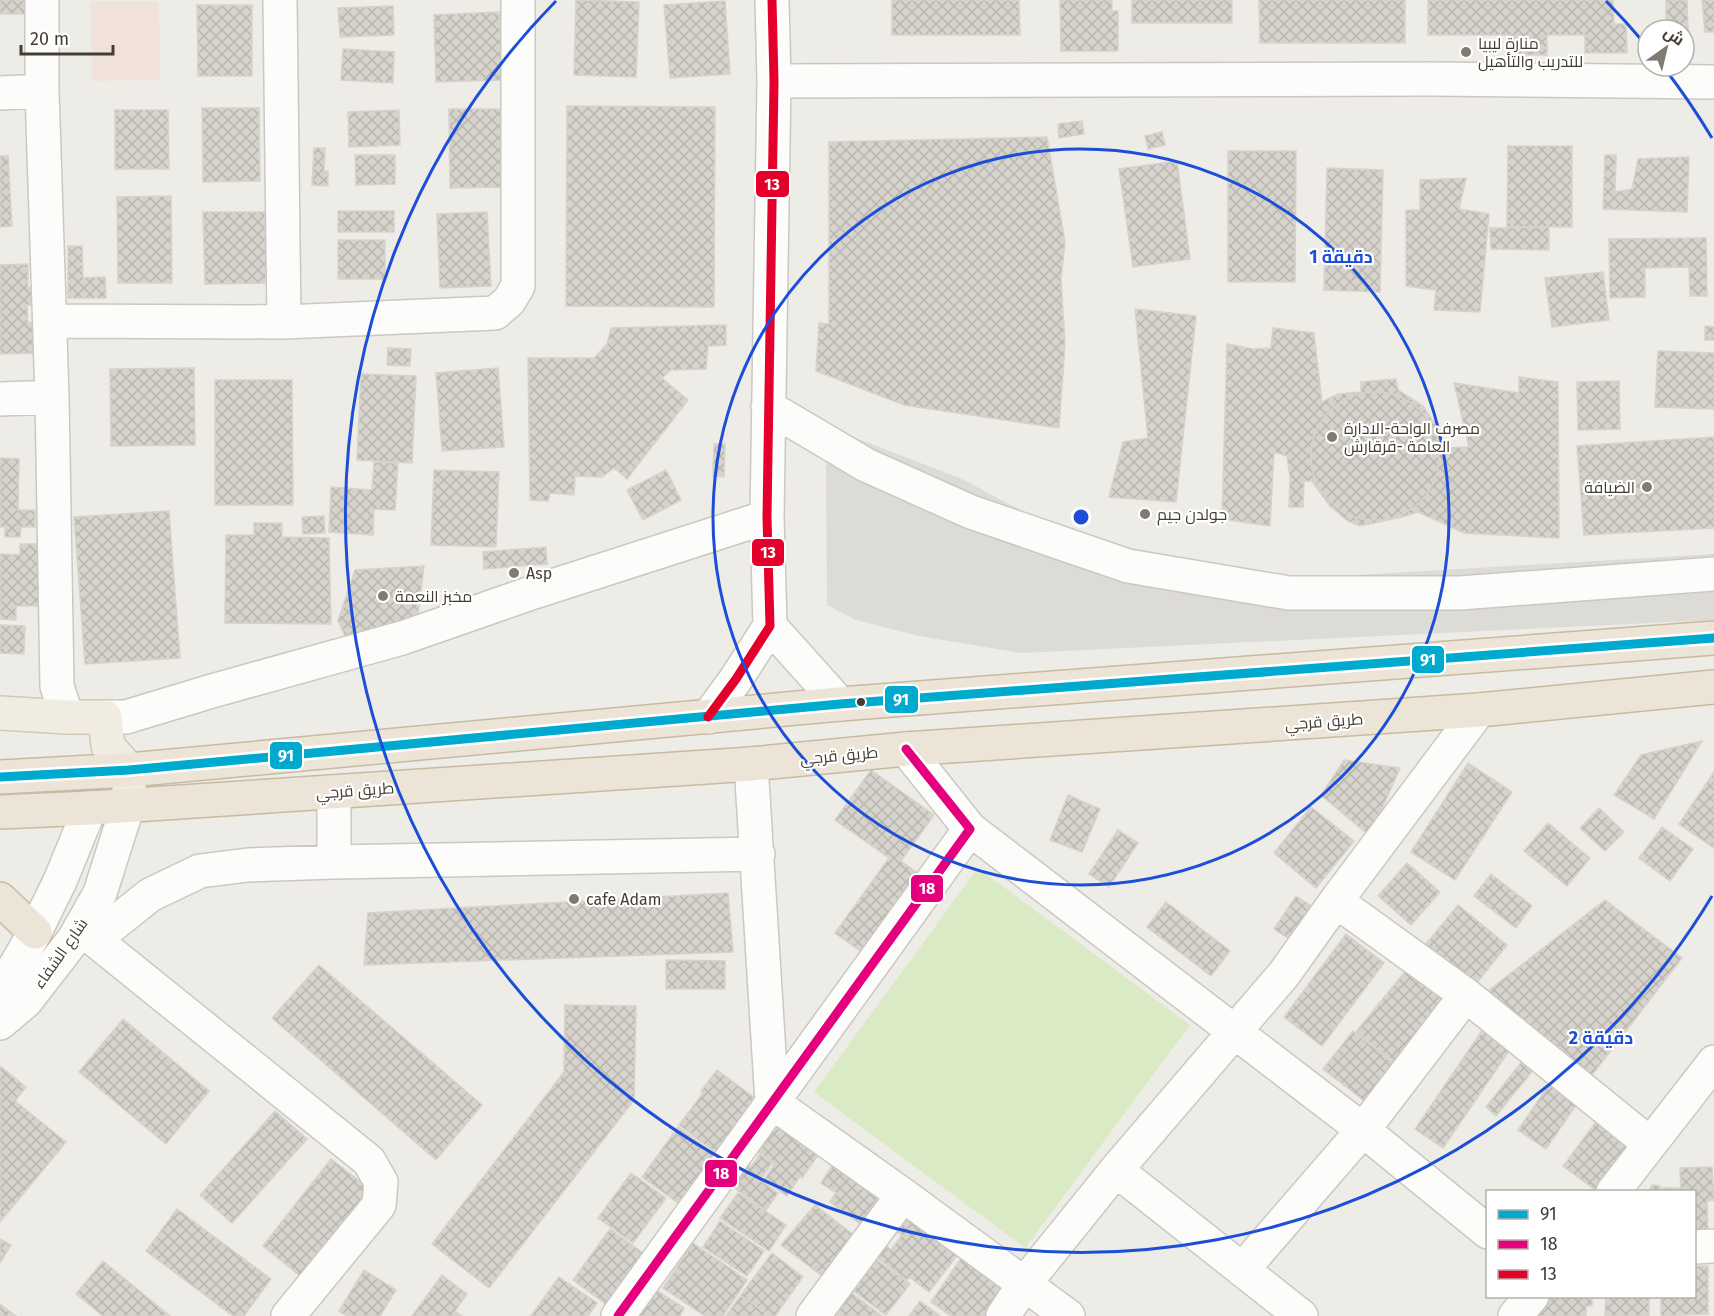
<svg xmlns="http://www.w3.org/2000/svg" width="1714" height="1316" viewBox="0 0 1714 1316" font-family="'Fira Sans',Cairo,sans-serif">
	<defs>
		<pattern id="building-cross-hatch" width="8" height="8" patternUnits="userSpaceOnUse" patternTransform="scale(1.5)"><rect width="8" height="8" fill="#d6d3cd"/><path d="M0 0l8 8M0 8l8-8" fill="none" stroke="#b9b6b0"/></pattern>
	</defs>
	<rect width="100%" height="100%" fill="#eeece6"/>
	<path fill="#f1e2dc" d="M90,1H159L160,80L92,81Z"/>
	<path fill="#daeac4" d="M978,868L1190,1025L1025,1248L814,1092Z"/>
	<path fill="#dddbd6" d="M835,430L962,479L1069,536L1290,579L1714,554V620L1021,653L919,636L856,620L827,605L826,465Z"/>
	<path fill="url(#building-cross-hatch)" stroke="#d6d3cc" stroke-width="1.5" d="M0,0H28L29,14H0Z
		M576,0L639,2L636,77L574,75Z
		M892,0H1019L1020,35H892Z
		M1060,0H1112V11H1118V51H1061Z
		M1132,0H1232V23H1132Z
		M1259,0H1405V43H1260Z
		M1428,0H1613L1614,24H1626L1627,53H1585V35H1547V55H1510V35H1428Z
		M1666,0H1687L1688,30H1666Z
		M1702,0H1714V32H1705Z
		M725,1L730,74L670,78L664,5Z
		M197,5H252V76H198Z
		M393,6L394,35L340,37L338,8Z
		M499,12L502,80L436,82L434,15Z
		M343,49L394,52L393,83L341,80Z
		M567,106L715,107L714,307L566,306Z
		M202,108H259L260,181L203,182Z
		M449,109H505L507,187L450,188Z
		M115,110H168L169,169H115Z
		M399,110L400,145L349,147L348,112Z
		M1082,121L1084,134L1059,138L1058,124Z
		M1162,132L1165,145L1148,149L1145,136Z
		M1047,137L1065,242L1061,279L1065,344L1059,428L904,405L816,371L819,323L829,324V142Z
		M1508,146H1572V227H1507Z
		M314,148H325L324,171H328V186L312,185Z
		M1228,151H1296L1295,282H1228Z
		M355,155H395V184L356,185Z
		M1605,155H1616L1615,192L1632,189L1638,159L1689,157L1687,212L1603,209Z
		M0,156H8L12,226L0,227Z
		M1177,161L1190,259L1133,267L1119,169Z
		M1327,168L1383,170L1380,292L1324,290Z
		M1466,178L1459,209L1489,214L1480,312L1434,310L1436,290L1406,286V210H1420V180Z
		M171,196L172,283H118L117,197Z
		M338,211H394V232H338Z
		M203,212H265L266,283L205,284Z
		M487,212L491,286L440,288L437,214Z
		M1549,227V250L1491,249L1490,228Z
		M1706,238L1707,296H1690L1689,267L1645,268V297L1610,298L1609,239Z
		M338,240H385V279H338Z
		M68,246H82L83,278L105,277L106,298H68Z
		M28,264V288L34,287L35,305H27L28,323L35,322L36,353L0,354V265Z
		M1603,272L1609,320L1552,327L1545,278Z
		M1135,309L1196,316L1176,502L1109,497L1123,442L1148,438Z
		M726,325V345L708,346L706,369L671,370L662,378L688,400L627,479L614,468L602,477L575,476L574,495L550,493L548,501L530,500L528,358H594L607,344L611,328Z
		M1705,326L1714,327V340H1705Z
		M1273,328L1314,333L1322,402L1338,394L1361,392V382L1396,379L1398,390L1423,406L1437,427L1443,448L1469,447L1454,383L1519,393V377L1558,382L1559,538L1464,533L1418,512L1402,517L1360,526L1348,521L1330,506L1312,481H1304L1303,507H1289L1290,478L1287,456L1274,452L1270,526L1222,519L1227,344L1253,349L1271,348Z
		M388,348L411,349L410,366L387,365Z
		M1658,351L1714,353V409L1655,407Z
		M194,368L195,445L111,446L110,369Z
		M498,368L504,447L442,451L436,373Z
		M361,374L416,376L412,463L357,460Z
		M215,380H292L293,505H215Z
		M1619,381L1620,429L1578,430L1577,382Z
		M1311 456a64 64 0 1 1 128 0a64 64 0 1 1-128 0Z
		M1714,437V528L1584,535L1577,446Z
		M714,444H725L724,477L713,476Z
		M0,458L19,459L18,510H35V527H21L20,537H5V527H0Z
		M374,462L398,463L395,510L374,509L373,535L329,532L331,487L372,490Z
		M434,470L499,472L496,547L431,545Z
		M666,470L681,500L643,520L627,490Z
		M169,511L180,658L85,664L74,517Z
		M324,516L325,533L303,534L302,517Z
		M254,523H282V537L329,538L331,624L225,623L226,535H254Z
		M20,544H40V606H16V620L0,619V554L20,555Z
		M546,547L547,564L484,569L483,552Z
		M424,566L417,622L349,644L338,621L355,570Z
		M0,625L25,626L24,654L0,653Z
		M1702,741L1654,819L1614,795L1641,755Z
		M1344,760L1400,768L1370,836L1321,795Z
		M1468,763L1512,792L1455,880L1411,852Z
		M871,770L934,815L901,861L930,882L873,960L835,933L889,858L835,820Z
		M1714,772V848L1679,824Z
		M1068,795L1100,809L1082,852L1050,840Z
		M1311,807L1354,841L1316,888L1274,853Z
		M1599,808L1624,832L1605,851L1580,828Z
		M1548,823L1590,858L1567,886L1524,851Z
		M1662,827L1693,849L1670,881L1639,858Z
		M1118,830L1138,843L1109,887L1089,874Z
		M1407,863L1440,892L1411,925L1378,896Z
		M1491,874L1532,906L1516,928L1474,896Z
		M728,893L733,952L364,965L368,913Z
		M1296,896L1320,912L1298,945L1274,929Z
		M1605,900L1682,958L1589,1079L1488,991Z
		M1166,902L1230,951L1211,976L1147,927Z
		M1458,905L1507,945L1476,984L1426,944Z
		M1346,934L1384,963L1322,1046L1284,1017Z
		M666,960L725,961V989H666Z
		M319,965L482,1105L436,1160L272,1018Z
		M1407,969L1448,1002L1397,1064L1356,1032Z
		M565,1005L636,1006L634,1100L489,1288L432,1244L564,1072Z
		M123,1019L209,1091L166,1144L79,1072Z
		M1483,1029L1511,1048L1443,1148L1415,1129Z
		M1353,1031L1397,1066L1367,1103L1323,1069Z
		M1523,1060L1534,1069L1496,1116L1486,1107Z
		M0,1066L26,1087L15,1101L66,1142L0,1222Z
		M717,1070L755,1098L715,1152L679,1125L703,1093L701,1091Z
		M1551,1082L1579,1101L1546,1149L1518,1130Z
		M275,1111L307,1139L232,1223L200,1195Z
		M1602,1114L1641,1143L1598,1192L1563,1166Z
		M776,1125L819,1154L802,1178L800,1176L787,1196L764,1180L775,1163L758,1152Z
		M678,1127L714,1154L698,1176L705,1181L685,1208L642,1177Z
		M760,1154L772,1163L760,1180L778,1193L766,1210L730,1185L746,1162L752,1166Z
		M331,1159L372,1191L304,1279L263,1246Z
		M834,1163L879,1196L860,1224L830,1202L836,1193L821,1183Z
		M1712,1167L1714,1200L1707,1201L1708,1234L1694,1235V1192H1662V1188H1681L1680,1168Z
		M631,1173L666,1198L633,1243L598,1218Z
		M1652,1185L1660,1186V1192H1648Z
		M738,1193L786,1225L769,1251L720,1218Z
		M815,1205L864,1243L833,1284L781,1245Z
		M177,1209L271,1279L244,1316H233L146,1251Z
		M908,1215L959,1253L929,1292L909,1277L907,1280L876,1257L885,1245L891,1250L902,1235L896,1231Z
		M720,1221L764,1251L747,1276L703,1247Z
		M610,1229L647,1256L610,1307L573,1280Z
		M0,1239L11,1245L0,1263Z
		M693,1243L747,1280L723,1316H705L663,1288Z
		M772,1253L803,1277L775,1316H770L741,1295Z
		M962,1257L1009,1290L991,1316H951L931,1302Z
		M875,1259L910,1284L886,1315L844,1284Z
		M103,1261L170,1316H103L76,1294Z
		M1694,1266H1708V1314L1661,1316V1296H1694Z
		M364,1270L396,1290L380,1316H347L339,1311Z
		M442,1275L467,1294L455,1311L462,1316H412Z
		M559,1277L597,1303L588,1316H531Z
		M648,1285L684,1308L680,1316H628Z
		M845,1288L882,1316H839L830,1309Z
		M741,1295L770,1316H726Z
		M1549,1296H1592V1306H1586V1316H1540L1539,1310Z
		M1606,1296H1649V1316H1605Z
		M920,1301L940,1316H909Z
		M0,1304L16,1316H0Z"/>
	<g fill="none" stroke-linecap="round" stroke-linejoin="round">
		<g stroke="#cbc8c2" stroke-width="36">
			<path id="minor" d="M42,0V91L52,397L57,686L67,717
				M280,0L284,322
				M774,81L1432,79L1714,82
				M0,93L42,91
				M50,321L284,322L495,313L509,301L518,286V0
				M0,399L52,397
				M768,407L866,465L971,512L1128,566L1289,593H1460L1714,574
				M770,626L840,704
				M105,717H126L212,691L402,638L534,592L767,517
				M708,717L736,679L770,626L767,517L774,81L772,0
				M751,764L772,1102
				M334,792V862
				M970,829L1363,1130L1488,1232
				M1336,901L1466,995L1650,1144
				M80,928L369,1161L381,1182L379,1205L288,1316
				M95,939L150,895L200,871L248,865L334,862L758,854
				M0,993L35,932L60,881L90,808
				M0,1023L26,1001L74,939L100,893L128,805
				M772,1102L903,1195L1068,1316
				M1116,1170L1301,1316
				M1613,1192L1714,1062
				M1694,1247L1714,1246
				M1242,1270L1363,1130L1466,995
				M618,1316L970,829L906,749
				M813,1316L903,1195
				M1003,1316L1025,1283L1116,1170L1284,974L1336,901L1479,710
				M1515,1316L1532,1296"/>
		</g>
		<g stroke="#d1c9b2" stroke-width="36">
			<path id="major" d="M0,713L67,717H105L108,746L129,770V793"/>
		</g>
		<g stroke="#c8baa0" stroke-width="36">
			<path id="highway" d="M0,777L129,770L840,704L1714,638
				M0,812L90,808L751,764L906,749L1479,710L1714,687
				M0,899L35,932"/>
		</g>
		<use href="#minor" stroke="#fcfcfb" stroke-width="33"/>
		<use href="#major" stroke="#f0ece2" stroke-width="33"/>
		<use href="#highway" stroke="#ebe4d7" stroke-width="33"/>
		<g stroke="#fff" stroke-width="14">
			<path id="bus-1" d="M0,777L129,770L840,704L1714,638"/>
		</g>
		<g stroke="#fff" stroke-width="14">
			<path id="bus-2" d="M618,1316L970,829L906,749"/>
		</g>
		<g stroke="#fff" stroke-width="14">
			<path id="bus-3" d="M708,717L736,679L770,626L767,517L774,81L772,0"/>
		</g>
		<use href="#bus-1" stroke="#00a9ce" stroke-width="9"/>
		<use href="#bus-2" stroke="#e5007d" stroke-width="9"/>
		<use href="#bus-3" stroke="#e4002b" stroke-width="9"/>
	</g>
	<g fill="none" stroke="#1d4ed8" stroke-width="3">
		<circle cx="1081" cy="517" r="368"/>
		<path d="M1712 896A736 736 0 1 1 556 1M1606 1A736 736 0 0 1 1645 44M1665 69A736 736 0 0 1 1712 138"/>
	</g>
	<g fill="#807a71" stroke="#fff" stroke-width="2">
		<circle cx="1466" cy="52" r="6"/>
		<circle cx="1332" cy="437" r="6"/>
		<circle cx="1647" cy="487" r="6"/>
		<circle cx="1145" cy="514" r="6"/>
		<circle cx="514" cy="573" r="6"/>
		<circle cx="383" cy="596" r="6"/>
		<circle cx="574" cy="899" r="6"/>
	</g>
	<circle fill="#443d32" stroke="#fff" stroke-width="2" cx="861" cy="702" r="5"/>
	<g text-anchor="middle" stroke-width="4.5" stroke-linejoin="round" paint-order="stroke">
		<g font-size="16" fill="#443d32" stroke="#fff" text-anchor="start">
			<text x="1478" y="49">منارة ليبيا<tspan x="1478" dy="18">للتدريب والتأهيل</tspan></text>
			<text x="1344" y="434">مصرف الواحة-الادارة<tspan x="1344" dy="18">العامة -قرقارش</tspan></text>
			<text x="1635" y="493" text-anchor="end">الضيافة</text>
			<text x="1157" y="520">جولدن جيم</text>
			<text x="526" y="579">Asp</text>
			<text x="395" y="602">مخبز النعمة</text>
			<text x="586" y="905">cafe Adam</text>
		</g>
		<g font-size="16" fill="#443d32" stroke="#fff">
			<text transform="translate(1324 721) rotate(-4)" y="6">طريق قرجي</text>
			<text transform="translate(839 755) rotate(-5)" y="6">طريق قرجي</text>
			<text transform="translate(355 790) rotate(-4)" y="6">طريق قرجي</text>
			<text transform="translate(60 953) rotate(-55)" y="6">شارع الشفاء</text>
		</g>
	</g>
	<circle cx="1081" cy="517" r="9" fill="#1d4ed8" stroke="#fff" stroke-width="3"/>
	<g font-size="18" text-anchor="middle" font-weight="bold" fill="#1d4ed8" stroke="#fff" stroke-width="4.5" stroke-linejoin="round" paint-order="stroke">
		<text x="1341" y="263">1 دقيقة</text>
		<text x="1601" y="1044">2 دقيقة</text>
	</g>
	<g stroke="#fff" stroke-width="2">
		<rect x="755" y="170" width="35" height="28" rx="6" fill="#e4002b"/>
		<rect x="751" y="538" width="34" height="29" rx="6" fill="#e4002b"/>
		<rect x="1411" y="645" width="34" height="29" rx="6" fill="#00a9ce"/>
		<rect x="884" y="685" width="35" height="29" rx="6" fill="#00a9ce"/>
		<rect x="269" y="741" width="34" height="29" rx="6" fill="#00a9ce"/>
		<rect x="910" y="874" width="34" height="29" rx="6" fill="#e5007d"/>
		<rect x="704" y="1159" width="34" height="29" rx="6" fill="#e5007d"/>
	</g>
	<g font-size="16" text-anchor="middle" font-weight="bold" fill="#fff">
		<text x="772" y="190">13</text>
		<text x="768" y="558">13</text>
		<text x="1428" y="665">91</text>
		<text x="901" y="705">91</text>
		<text x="286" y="761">91</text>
		<text x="927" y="894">18</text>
		<text x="721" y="1179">18</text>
	</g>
	<rect x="1486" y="1190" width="210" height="108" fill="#ffffff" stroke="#b4b1ad" stroke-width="1.5"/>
	<rect x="1498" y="1210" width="30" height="9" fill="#00a9ce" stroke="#b4b1ad" stroke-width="1.5"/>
	<text x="1540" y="1220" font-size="18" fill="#443d32">91</text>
	<rect x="1498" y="1240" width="30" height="9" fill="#e5007d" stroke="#b4b1ad" stroke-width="1.5"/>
	<text x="1540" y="1250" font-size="18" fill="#443d32">18</text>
	<rect x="1498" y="1270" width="30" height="9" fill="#e4002b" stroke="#b4b1ad" stroke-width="1.5"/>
	<text x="1540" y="1280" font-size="18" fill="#443d32">13</text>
	<g transform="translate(1666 48) rotate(34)"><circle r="28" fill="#ffffff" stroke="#b4b1ad" stroke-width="1.5"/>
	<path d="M0-4.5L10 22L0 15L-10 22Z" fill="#807a71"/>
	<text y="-9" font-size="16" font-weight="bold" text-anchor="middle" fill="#443d32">ش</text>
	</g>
	<path d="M21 45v9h92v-9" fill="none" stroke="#443d32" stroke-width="3"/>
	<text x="30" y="45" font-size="18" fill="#443d32" stroke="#ffffff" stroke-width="4.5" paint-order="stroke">20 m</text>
</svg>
